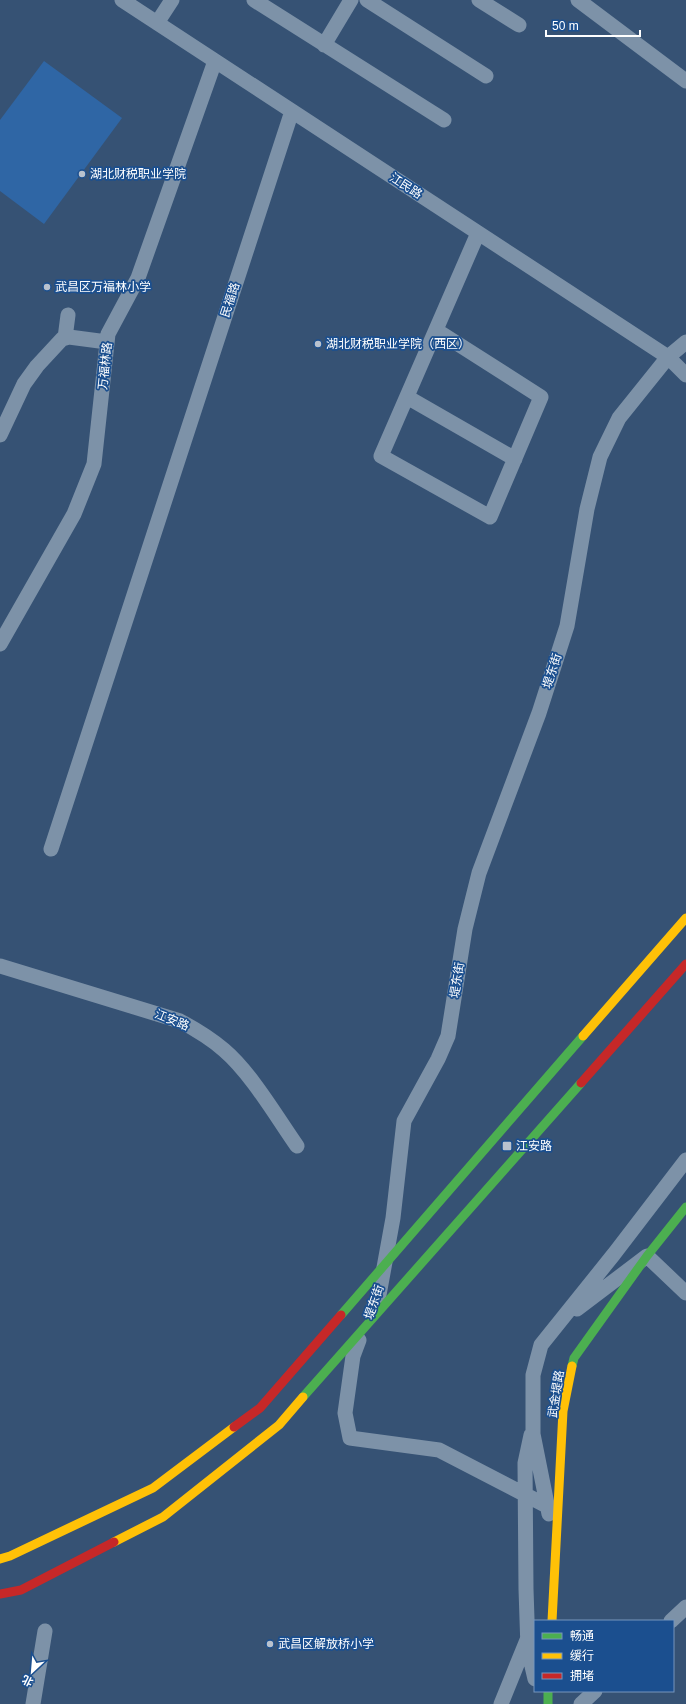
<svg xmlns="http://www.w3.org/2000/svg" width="686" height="1704" viewBox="0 0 686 1704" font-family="Arial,'Noto Sans SC',sans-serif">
	<rect width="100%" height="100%" fill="#365274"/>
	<path fill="#2f66a5" d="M44,61L122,118L44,224L0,191V120Z"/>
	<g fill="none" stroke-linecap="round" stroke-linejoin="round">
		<path stroke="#7d92a8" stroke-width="15" d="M122,0L668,357L686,375
			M254,0L444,120
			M367,0L486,76
			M479,0L519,25
			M578,0L686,81
			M157,23L172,0
			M324,45L351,0
			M436,330L541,397L490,517L381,456C414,381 446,307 478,233
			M65,338L68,315
			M407,397L515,459
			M0,435L24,384L37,366L62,339L69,337L107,342
			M0,644L74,514L94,464L108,334L138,278L215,61
			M51,849L292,111
			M0,966L180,1021C195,1029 210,1038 224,1050C251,1073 276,1116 297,1146
			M577,1309L647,1256L686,1293
			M371,1313L379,1295L393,1218L404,1121L438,1059L448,1036L465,929L479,873L539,713L567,626L587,509L600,457L619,418L668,357L686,342
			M359,1340L353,1356L345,1413L350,1438L439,1450L547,1506
			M531,1435L525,1463L526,1589L528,1649L535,1679
			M549,1514L533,1434V1375L541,1345L614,1254L686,1160
			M671,1621L686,1607
			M33,1704L45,1631
			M501,1704L527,1640
			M581,1704L595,1691"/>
		<path stroke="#4caf50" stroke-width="9" d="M341,1315L583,1036
			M572,1366L574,1358L647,1256L686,1207
			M303,1397L581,1083
			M548,1691V1704"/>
		<path stroke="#ffc107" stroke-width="9" d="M583,1036L686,918
			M114,1542L163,1517L279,1425L303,1397
			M0,1559L10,1556L153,1488L234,1427
			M552,1621L563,1411L572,1366"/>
		<path stroke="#c62828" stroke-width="9" d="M581,1083L686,964
			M234,1427L260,1408L341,1315
			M0,1594L21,1590L114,1542"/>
	</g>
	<g fill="#b9c2ce" stroke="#1b4f8f" stroke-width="1.5">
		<circle cx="82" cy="174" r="4"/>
		<circle cx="47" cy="287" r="4"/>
		<circle cx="318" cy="344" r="4"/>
		<rect x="502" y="1141" width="10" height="10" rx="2"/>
		<circle cx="270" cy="1644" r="4"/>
	</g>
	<g text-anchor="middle" stroke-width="3.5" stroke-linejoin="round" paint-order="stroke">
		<g font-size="12" fill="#fff" stroke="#1b4f8f" text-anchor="start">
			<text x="90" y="178">湖北财税职业学院</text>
			<text x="55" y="291">武昌区万福林小学</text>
			<text x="326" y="348">湖北财税职业学院（西区）</text>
			<text x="516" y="1150">江安路</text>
			<text x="278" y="1648">武昌区解放桥小学</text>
		</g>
		<g font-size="12" fill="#fff" stroke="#1b4f8f">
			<text transform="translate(406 186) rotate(33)" y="4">江民路</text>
			<text transform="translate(230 300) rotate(-72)" y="4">民福路</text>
			<text transform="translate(105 366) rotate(-84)" y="4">万福林路</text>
			<text transform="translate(552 671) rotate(-72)" y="4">堤东街</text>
			<text transform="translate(457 980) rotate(-81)" y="4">堤东街</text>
			<text transform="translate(172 1020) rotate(22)" y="4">江安路</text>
			<text transform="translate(374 1302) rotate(-71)" y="4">堤东街</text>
			<text transform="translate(556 1394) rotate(-81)" y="4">武金堤路</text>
		</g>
	</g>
	<rect x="534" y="1620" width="140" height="72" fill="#1b4f8f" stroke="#7695bc"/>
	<rect x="542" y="1633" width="20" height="6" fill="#4caf50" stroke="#7695bc"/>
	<text x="570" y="1640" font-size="12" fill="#ffffff">畅通</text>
	<rect x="542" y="1653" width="20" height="6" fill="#ffc107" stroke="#7695bc"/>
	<text x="570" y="1660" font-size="12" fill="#ffffff">缓行</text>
	<rect x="542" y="1673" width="20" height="6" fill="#c62828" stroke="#7695bc"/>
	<text x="570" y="1680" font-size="12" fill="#ffffff">拥堵</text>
	<g transform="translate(32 1672) rotate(206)" stroke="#1b4f8f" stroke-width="3" paint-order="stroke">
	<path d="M0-3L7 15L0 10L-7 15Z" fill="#ffffff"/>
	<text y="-6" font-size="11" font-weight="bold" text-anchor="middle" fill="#ffffff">北</text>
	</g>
	<path d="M546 30v6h94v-6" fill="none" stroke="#ffffff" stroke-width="2"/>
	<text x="552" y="30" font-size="12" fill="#ffffff" stroke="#1b4f8f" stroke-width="3" paint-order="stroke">50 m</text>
</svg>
